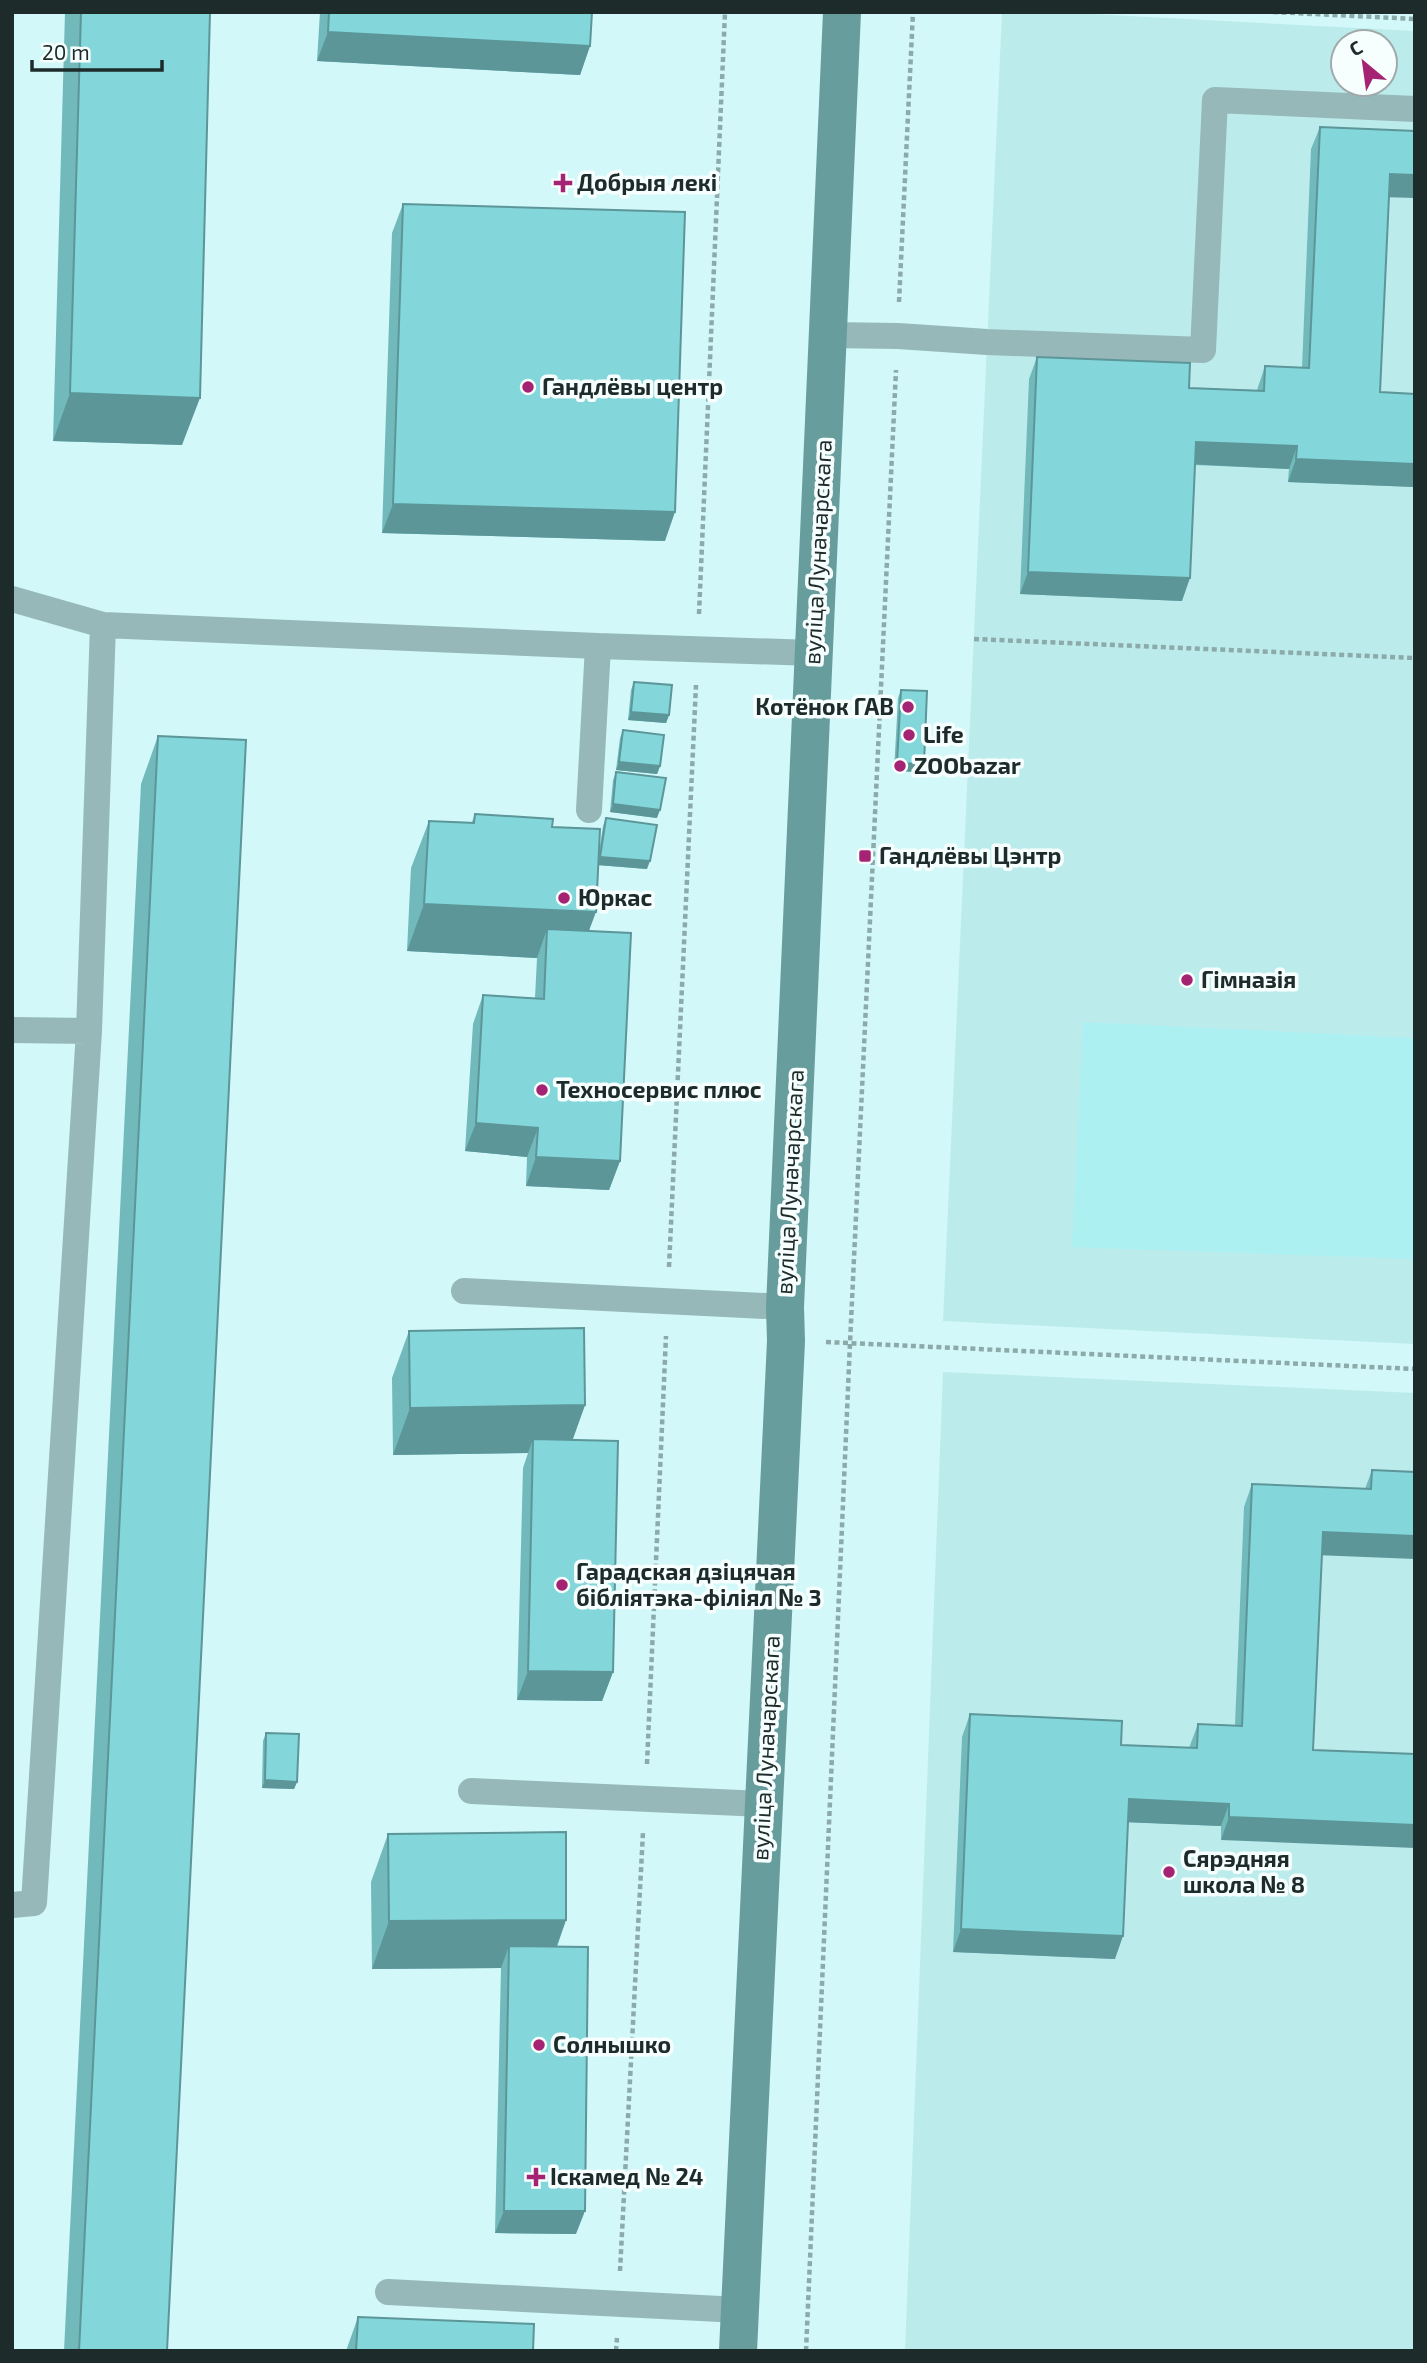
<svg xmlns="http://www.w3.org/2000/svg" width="1427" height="2363" viewBox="0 0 1427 2363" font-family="'Exo 2',sans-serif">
	<rect width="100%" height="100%" fill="#d2f8f9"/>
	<path fill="#bcebec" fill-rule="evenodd" d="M1002,12H1053L1415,31V1344L943,1321ZM1343,42H1385V84H1343Z
		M943,1372L1415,1393V2351H905Z"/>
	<path fill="#acf0f2" d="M1083,1022L1415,1038V1259L1072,1247Z"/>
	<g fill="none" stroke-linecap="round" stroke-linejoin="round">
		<path stroke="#8daaab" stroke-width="4.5" stroke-dasharray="5 3.5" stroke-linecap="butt" d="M1273,12L1415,19
			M899,302L913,12
			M699,614L725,12
			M974,639L1415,658
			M669,1267L696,685
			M826,1342L1415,1369
			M647,1764L666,1336
			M620,2271L643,1832
			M616,2351L617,2338
			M806,2351L850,1343L896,370"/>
		<path stroke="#96b8b9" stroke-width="26" d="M828,335L898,336L987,342L1203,350L1215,100L1415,109
			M12,599L103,625L598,646L813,653
			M589,810L598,646
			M12,1030L89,1031L34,1903L12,1905
			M89,1031L103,625
			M464,1291L785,1307
			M471,1791L763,1804
			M388,2292L740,2310"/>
		<path stroke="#689d9e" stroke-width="38" d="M738,2351L786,1341L785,1307L842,12"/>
	</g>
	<path fill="#71b9bb" d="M65,12H210L182,445L53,441Z
		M320,12H592L590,46L580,75L317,61Z
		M1320,127L1389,197L1380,392L1415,394V487L1288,482L1289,469L1195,465L1182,601L1020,594L1029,379L1037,357L1189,388L1257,390L1265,366L1302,368L1311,149Z
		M403,204L665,541L382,533L392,233Z
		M634,682L669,715L666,723L628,720L631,690Z
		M901,690L921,772L894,771L898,698Z
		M623,730L660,766L657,774L616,770L620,738Z
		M158,736L167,2351H64L141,784Z
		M616,772L657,818L610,812L613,780Z
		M475,814L552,827L598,858L603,826L606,818L647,869L598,865L589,931L620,1161L609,1190L526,1186L527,1157L465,1151L473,1024L483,995L535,998L537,958L407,951L411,868L429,821L472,822Z
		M409,1331L585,1405L572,1440L613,1672L602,1701L517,1700L523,1468L528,1453L393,1455L392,1378Z
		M1372,1470L1415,1472L1322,1555L1313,1750L1221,1840V1826L1128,1822L1115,1959L953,1952L962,1737L970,1714L1121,1745L1189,1748L1198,1724L1235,1725L1244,1507L1252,1484L1365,1489Z
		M266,1733L297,1782L294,1789L262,1788L263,1741Z
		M388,1834L566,1920L557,1947L576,2234L495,2233L501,1968L372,1969L371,1882Z
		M358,2317L533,2351H346Z"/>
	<path fill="#5c9699" d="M328,32L590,46L580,75L317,61Z
		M1390,174L1415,175V198L1382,197Z
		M70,393L200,398L182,445L53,441Z
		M1196,442L1297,446L1289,469L1188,464Z
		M1296,459L1415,464V487L1288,482Z
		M393,504L675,512L665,541L382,533Z
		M1028,572L1190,578L1182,601L1020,594Z
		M631,712L669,715L666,723L628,720Z
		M619,762L660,766L657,774L616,770Z
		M897,763L924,764L921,772L894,771Z
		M613,804L660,810L657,818L610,812Z
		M600,857L650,861L647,869L597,865Z
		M424,904L596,912L578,960L547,929L537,958L407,951Z
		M476,1123L538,1128L527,1157L465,1151Z
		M536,1157L620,1161L609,1190L526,1186Z
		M585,1405L568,1453L533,1439L528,1453L393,1455L410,1408Z
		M1323,1532L1415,1536V1559L1315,1555Z
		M528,1671L613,1672L602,1701L517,1700Z
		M265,1780L297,1782L294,1789L262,1788Z
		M1129,1799L1229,1804L1221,1826L1120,1822Z
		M1229,1817L1415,1825V1848L1221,1840Z
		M566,1920L549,1967L509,1946L501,1968L372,1969L389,1921Z
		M961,1929L1123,1936L1115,1959L953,1952Z
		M504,2211H585L576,2234L495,2233Z"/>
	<path fill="#83d7da" stroke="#5c9699" stroke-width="2" d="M81,12H210L200,398L70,393Z
		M329,12H592L590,46L328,32Z
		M1320,127L1415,131V175L1390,174L1380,392L1415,394V464L1296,459L1297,446L1196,442L1190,578L1028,572L1037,357L1190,363L1189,388L1264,391L1265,366L1309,368Z
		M403,204L685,212L675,512L393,504Z
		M634,682L672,685L669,715L631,712Z
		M901,690L927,691L924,764L897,763Z
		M623,730L664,735L660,766L619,762Z
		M158,736L246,740L167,2351H79Z
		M616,772L666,778L660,810L613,804Z
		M475,814L553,819L552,827L600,829L596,912L424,904L429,821L474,823Z
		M606,818L657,825L650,861L600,857Z
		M547,929L631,933L620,1161L536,1157L538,1128L476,1123L483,995L544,999Z
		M584,1328L585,1405L410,1408L409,1331Z
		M533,1439L618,1441L613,1672L528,1671Z
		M1372,1470L1415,1472V1536L1323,1532L1313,1750L1415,1754V1825L1229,1817V1804L1129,1799L1123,1936L961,1929L970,1714L1122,1721L1121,1745L1197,1748L1198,1724L1242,1726L1252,1484L1371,1489Z
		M266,1733L299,1734L297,1782L265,1780Z
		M566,1832V1920L389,1921L388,1834Z
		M509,1946L588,1947L585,2211H504Z
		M358,2317L534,2324L533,2351H356Z"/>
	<g fill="#a42373" stroke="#f7fefe" stroke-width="2.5">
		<path d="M559.5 172.5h7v7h7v7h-7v7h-7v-7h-7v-7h7z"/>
		<circle cx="528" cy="387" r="7"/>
		<circle cx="908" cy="707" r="7"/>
		<circle cx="909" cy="735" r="7"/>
		<circle cx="900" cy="766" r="7"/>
		<rect x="858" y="849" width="14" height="14" rx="3.5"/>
		<circle cx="564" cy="898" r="7"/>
		<circle cx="1187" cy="980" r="7"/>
		<circle cx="542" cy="1090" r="7"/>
		<circle cx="562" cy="1585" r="7"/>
		<circle cx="1169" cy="1872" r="7"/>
		<circle cx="539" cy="2045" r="7"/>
		<path d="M532.5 2166.5h7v7h7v7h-7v7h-7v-7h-7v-7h7z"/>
	</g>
	<g text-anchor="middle" stroke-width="7" stroke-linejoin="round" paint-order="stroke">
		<g font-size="23" font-weight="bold" fill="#1d2b2b" stroke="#f7fefe" text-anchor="start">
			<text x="577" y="191">Добрыя лекі</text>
			<text x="542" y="395">Гандлёвы центр</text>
			<text x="894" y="715" text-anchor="end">Котёнок ГАВ</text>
			<text x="923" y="743">Life</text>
			<text x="914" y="774">ZOObazar</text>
			<text x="879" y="864">Гандлёвы Цэнтр</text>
			<text x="578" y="906">Юркас</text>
			<text x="1201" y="988">Гімназія</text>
			<text x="556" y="1098">Техносервис плюс</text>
			<text x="576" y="1580">Гарадская дзіцячая<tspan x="576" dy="26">бібліятэка-філіял № 3</tspan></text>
			<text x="1183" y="1867">Сярэдняя<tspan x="1183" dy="26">школа № 8</tspan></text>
			<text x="553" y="2053">Солнышко</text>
			<text x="550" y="2185">Іскамед № 24</text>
		</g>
		<g font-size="23" fill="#1d2b2b" stroke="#f7fefe">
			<text transform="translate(818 552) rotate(-87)" y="8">вуліца Луначарскага</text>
			<text transform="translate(790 1182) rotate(-87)" y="8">вуліца Луначарскага</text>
			<text transform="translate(766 1748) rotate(-87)" y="8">вуліца Луначарскага</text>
		</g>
	</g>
	<rect width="1427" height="2363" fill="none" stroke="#1d2b2b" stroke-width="28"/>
	<g transform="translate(1364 63) rotate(331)"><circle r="33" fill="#f7fefe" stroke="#a0aaaa" stroke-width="2"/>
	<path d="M0-5L12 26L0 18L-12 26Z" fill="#a42373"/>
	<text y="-10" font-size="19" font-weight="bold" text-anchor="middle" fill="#1d2b2b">С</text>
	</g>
	<path d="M32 60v10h130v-10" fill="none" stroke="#1d2b2b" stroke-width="3.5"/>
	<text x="42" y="60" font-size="21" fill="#1d2b2b" stroke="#f7fefe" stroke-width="5" paint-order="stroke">20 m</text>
</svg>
